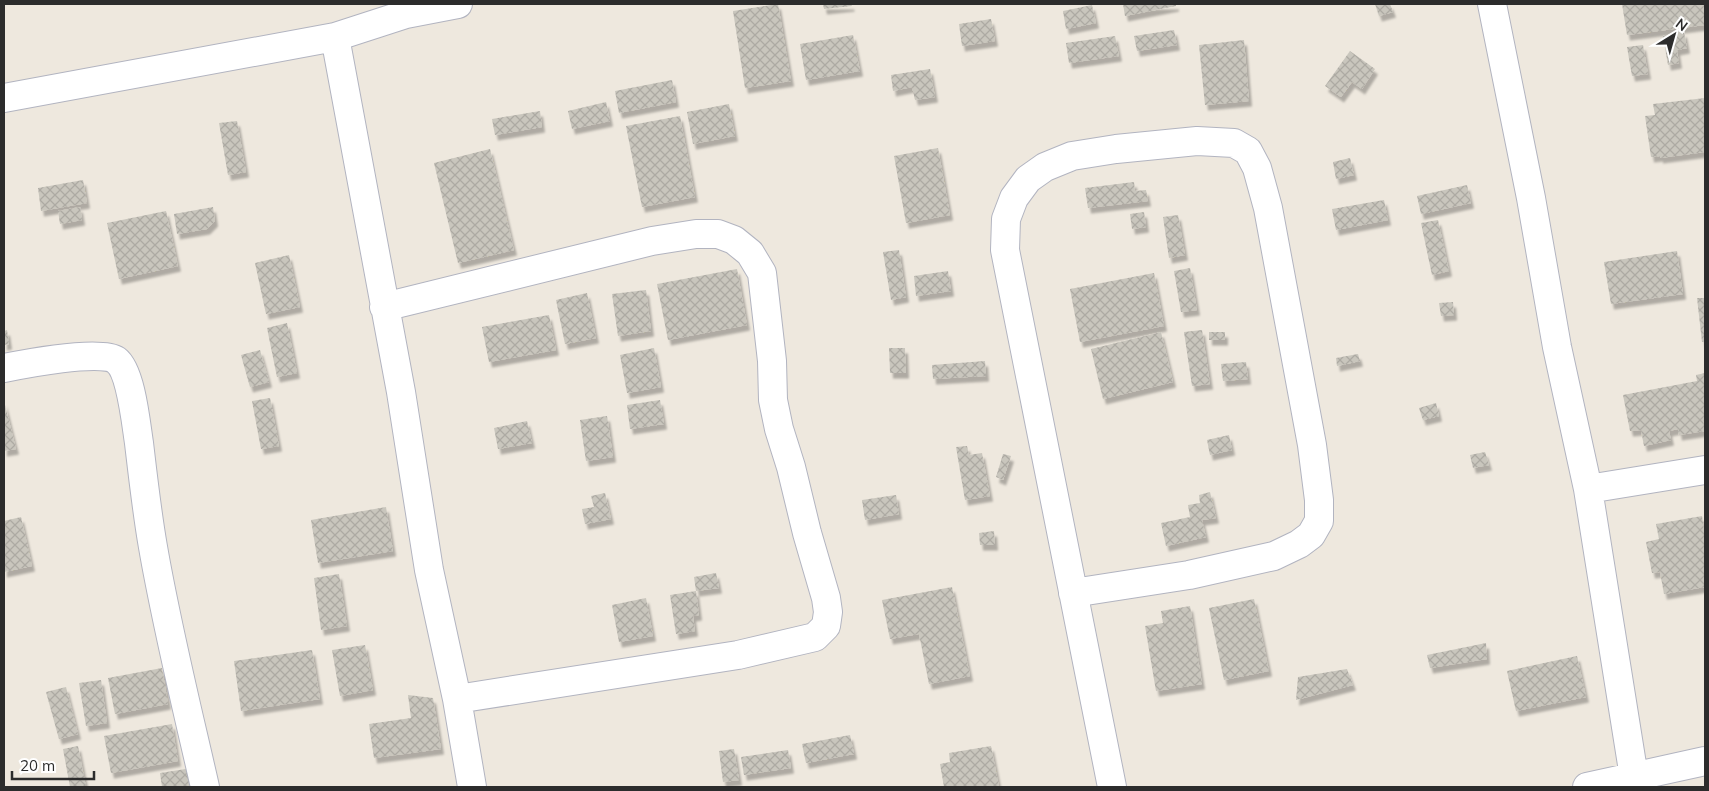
<svg xmlns="http://www.w3.org/2000/svg" width="1709" height="791" viewBox="0 0 1709 791" font-family="Mulish,sans-serif">
	<defs>
		<pattern id="building-cross-hatch" width="8" height="8" patternUnits="userSpaceOnUse" patternTransform="scale(1.25)"><rect width="8" height="8" fill="#c9c6bd"/><path d="M0 0l8 8M0 8l8-8" fill="none" stroke="#adaaa3"/></pattern>
		<filter id="shadow"><feDropShadow dx="3" dy="5.5" stdDeviation="1" flood-color="#0004"/></filter>
	</defs>
	<rect width="100%" height="100%" fill="#eee8de"/>
	<path fill="url(#building-cross-hatch)" filter="url(#shadow)" d="M778,4L791,81L745,88L733,11Z
		M823,4H851L852,6L824,9Z
		M1123,4H1176V6L1125,16Z
		M1375,4H1390L1393,12L1379,16Z
		M1622,4H1705V25L1627,35Z
		M1092,5L1096,23L1066,29L1063,11Z
		M991,19L995,41L962,46L959,24Z
		M1174,30L1177,45L1137,51L1134,36Z
		M1684,32L1687,48L1677,50L1679,63L1668,65L1663,36Z
		M853,35L860,71L806,80L800,44Z
		M1115,36L1119,56L1069,63L1066,43Z
		M1244,40L1249,101L1205,105L1199,45Z
		M1643,45L1648,74L1632,76L1627,47Z
		M1350,51L1375,69L1362,89L1352,82L1341,97L1325,86Z
		M930,69L935,97L915,100L912,87L893,91L891,75Z
		M672,80L676,102L619,113L615,91Z
		M1705,98V152L1660,158V156L1651,157L1645,116L1655,115L1653,104Z
		M606,102L610,121L572,129L568,111Z
		M729,104L735,136L693,144L687,112Z
		M540,111L542,127L495,135L492,119Z
		M680,116L695,197L642,207L626,126Z
		M237,121L246,172L228,175L219,123Z
		M938,148L950,215L906,223L894,156Z
		M490,149L514,250L458,263L434,163Z
		M1350,158L1354,175L1336,179L1333,162Z
		M83,180L87,203L41,211L38,188Z
		M1134,182L1135,191L1146,190L1148,201L1088,208L1085,188Z
		M1467,185L1471,203L1421,214L1417,196Z
		M1384,200L1388,220L1336,230L1332,209Z
		M80,207L82,220L60,224L58,211Z
		M213,207L215,221L207,229L177,234L174,214Z
		M166,211L178,266L119,279L107,223Z
		M1144,212L1146,227L1132,229L1130,214Z
		M1178,215L1185,255L1169,258L1163,217Z
		M1438,220L1449,271L1432,275L1421,223Z
		M899,250L906,297L891,300L883,252Z
		M1677,251L1683,294L1611,304L1604,262Z
		M289,255L300,307L266,314L255,263Z
		M1190,268L1197,310L1181,312L1174,271Z
		M737,269L747,325L668,340L657,284Z
		M948,271L951,291L916,296L914,276Z
		M1154,273L1164,326L1080,342L1070,289Z
		M646,290L651,331L618,336L612,294Z
		M587,293L596,338L565,344L556,300Z
		M1697,298H1705V342H1702Z
		M1453,302L1454,315L1441,316L1439,303Z
		M549,315L556,350L489,362L482,327Z
		M287,323L297,373L277,377L267,328Z
		M7,330L9,344L4,345V331Z
		M1202,330L1210,384L1192,386L1184,332Z
		M1161,332L1173,382L1103,399L1091,349Z
		M1209,332H1225V340H1209Z
		M654,348L661,387L627,393L620,355Z
		M889,348H905L906,373H890Z
		M260,350L269,382L250,387L241,355Z
		M1358,354L1360,361L1337,366L1336,358Z
		M985,361L986,376L933,379L932,365Z
		M1246,362L1248,379L1223,381L1221,364Z
		M1705,373V420H1703L1705,431L1679,435L1678,429L1669,431L1671,440L1644,446L1641,430L1630,431L1623,395L1697,381L1696,375Z
		M270,398L279,446L261,449L252,401Z
		M660,400L664,424L630,429L627,405Z
		M4,401L16,449L4,451Z
		M1436,403L1439,416L1423,420L1419,408Z
		M607,416L613,457L586,461L580,420Z
		M527,421L532,443L498,449L494,428Z
		M1229,435L1232,450L1210,455L1207,440Z
		M967,446L969,455L982,453L990,496L965,500L956,447Z
		M1485,452L1489,465L1473,468L1470,455Z
		M1003,454L1011,456L1003,480L996,477Z
		M1210,492L1216,518L1202,520L1206,537L1166,546L1161,523L1190,517L1188,505L1200,503L1199,495Z
		M605,493L611,519L585,524L582,509L594,507L591,496Z
		M896,495L899,514L865,520L862,500Z
		M386,507L393,551L318,563L311,520Z
		M1702,516L1705,536V587L1664,594L1660,572L1652,573L1646,542L1659,539L1656,524Z
		M21,517L32,566L4,572V521Z
		M994,531L995,545H980L979,533Z
		M716,573L719,588L696,591L699,615L693,616L695,631L676,634L670,595L696,591L694,577Z
		M339,574L347,626L321,630L314,578Z
		M952,587L970,676L929,684L919,634L890,639L882,600Z
		M646,598L653,636L619,642L612,605Z
		M1254,599L1269,671L1224,680L1209,608Z
		M1190,606L1202,684L1156,691L1145,626L1163,623L1161,611Z
		M1486,643L1487,659L1430,668L1427,655Z
		M365,645L373,690L340,696L332,650Z
		M312,650L320,699L241,711L234,661Z
		M1577,656L1586,697L1516,711L1507,671Z
		M162,668L168,704L115,714L108,678Z
		M1347,669L1353,685L1296,700L1298,677Z
		M101,680L107,723L86,726L79,683Z
		M66,687L78,734L59,739L46,692Z
		M408,695L433,698L441,749L374,758L369,724L411,718Z
		M172,724L178,761L111,773L104,736Z
		M850,735L854,754L806,763L802,744Z
		M78,746L86,787H70L63,749Z
		M991,746L999,787H944L940,764L950,762L949,753Z
		M734,749L739,780L723,782L719,751Z
		M788,750L791,768L744,775L741,757Z
		M192,768L195,787H162L160,773Z"/>
	<g fill="none" stroke-linecap="round" stroke-linejoin="round">
		<g stroke="#b2b4c0" stroke-width="30">
			<path id="street" d="M1492,4L1531,198L1557,347L1588,489L1634,777
				M335,37L401,392L429,570L457,699L472,787
				M4,98L335,37L406,14L458,4
				M384,307L652,241L696,234H718L734,240L750,253L762,273L772,361L773,400L779,429L791,467L807,533L826,598L828,612L826,626L815,637L738,655L457,699
				M4,368C24,364 100,349 116,360C131,371 136,424 139,443C143,477 147,513 153,547C167,628 187,708 205,787
				M1588,489L1705,470
				M1073,593L1189,575L1274,556L1299,544L1311,535L1319,521V500L1312,445L1268,208L1257,168L1248,151L1234,143L1197,141L1116,149L1072,156L1045,167L1028,179L1014,198L1006,219L1005,250L1112,787
				M1587,787L1705,761"/>
		</g>
		<use href="#street" stroke="#fff" stroke-width="28"/>
	</g>
	<rect width="1709" height="791" fill="none" stroke="#2c2c2c" stroke-width="10"/>
	<g transform="translate(1674 35) rotate(37)" stroke="#ffffff" stroke-width="4" paint-order="stroke">
	<path d="M0-4L9 19L0 12L-9 19Z" fill="#2c2c2c"/>
	<text y="-8" font-size="14" font-weight="bold" text-anchor="middle" fill="#2c2c2c">N</text>
	</g>
	<path d="M12 771v8h82v-8" fill="none" stroke="#2c2c2c" stroke-width="2.5"/>
	<text x="20" y="771" font-size="15" fill="#2c2c2c" stroke="#ffffff" stroke-width="4" paint-order="stroke">20 m</text>
</svg>
